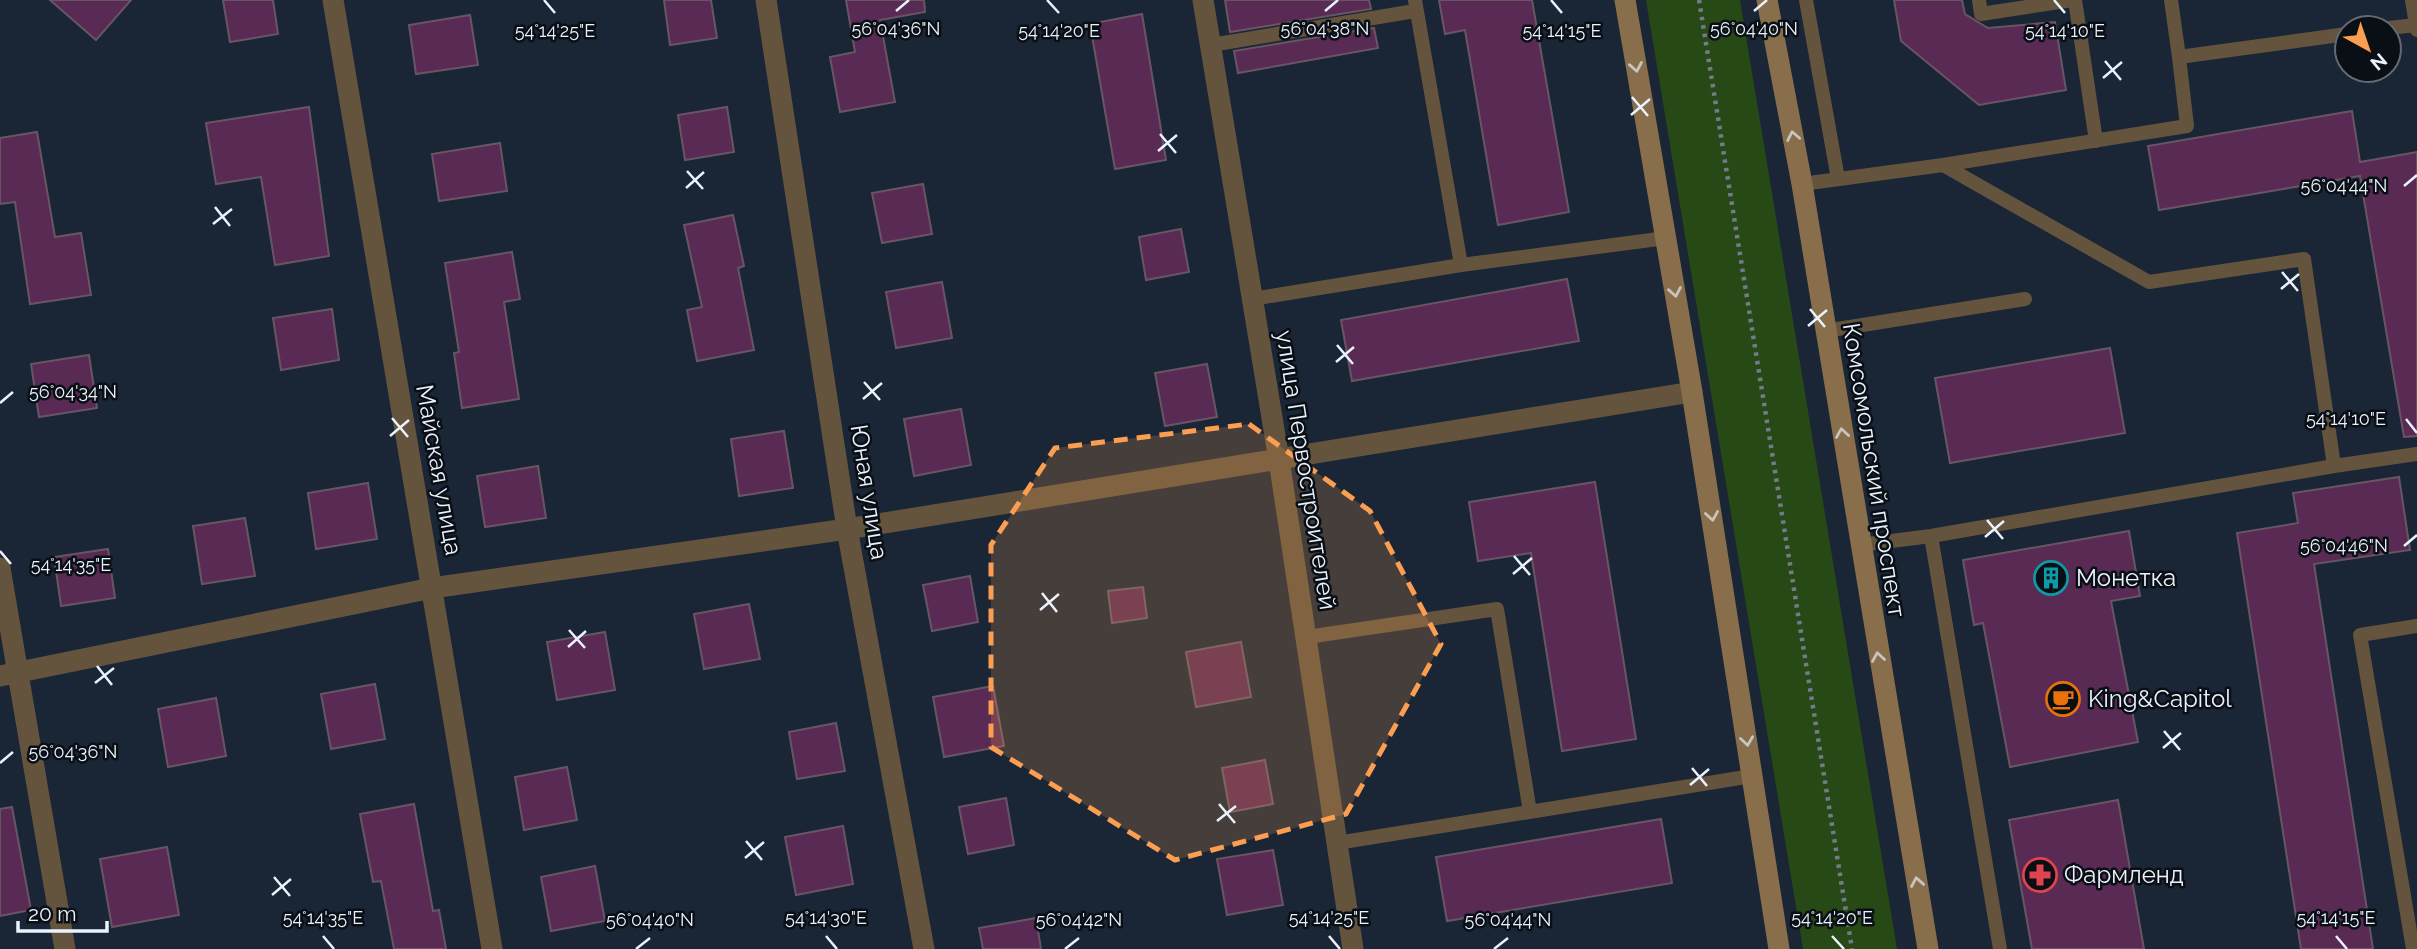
<svg xmlns="http://www.w3.org/2000/svg" width="2417" height="949" viewBox="0 0 2417 949" font-family="Raleway,sans-serif">
	<rect width="100%" height="100%" fill="#1a2635"/>
	<path fill="#274915" d="M1646,0H1740L1897,949H1803Z"/>
	<path fill="#592a53" stroke="#675564" stroke-width="2" d="M50,0H131L96,40Z
		M223,0H273L278,34L230,42Z
		M664,0H711L717,38L670,45Z
		M846,0H924L925,12L880,20L895,102L840,112L830,57L855,52Z
		M1225,0H1369L1371,9L1230,32Z
		M1439,0H1532L1569,212L1498,225L1465,30L1445,34Z
		M1894,0H1962L1965,14L1988,28L2055,22L2066,90L1979,105L1901,41Z
		M1142,14L1166,160L1115,169L1090,24Z
		M470,15L478,65L416,74L409,25Z
		M1374,28L1378,48L1238,73L1234,51Z
		M309,107L329,256L275,265L261,177L216,184L206,123Z
		M727,107L734,152L685,160L678,115Z
		M2352,111L2360,162L2417,152V436L2404,437L2360,176L2159,210L2148,146Z
		M37,132L55,237L81,233L91,295L30,304L15,202L0,204V138Z
		M500,143L507,191L439,201L432,154Z
		M923,184L932,234L882,243L872,193Z
		M733,215L744,266L738,268L754,350L697,361L687,310L702,307L684,225Z
		M1181,229L1189,272L1146,280L1139,237Z
		M512,252L520,299L504,302L519,399L462,408L454,353L459,352L445,263Z
		M1567,279L1579,341L1352,381L1341,320Z
		M942,282L952,338L896,348L886,292Z
		M332,309L339,360L281,370L273,318Z
		M2110,348L2125,433L1950,463L1935,378Z
		M89,355L97,408L39,417L31,364Z
		M1207,364L1217,417L1165,426L1155,373Z
		M961,409L971,465L914,476L904,419Z
		M784,431L793,488L739,496L731,439Z
		M538,466L546,518L485,527L477,476Z
		M2399,477L2410,550L2314,564L2373,949H2301L2237,533L2298,523L2293,493Z
		M1595,482L1636,739L1562,751L1531,553L1478,561L1469,502Z
		M368,483L377,539L316,549L308,493Z
		M245,518L255,576L202,584L193,526Z
		M2129,531L2140,596L2111,601L2138,742L2010,767L1983,623L1974,625L1963,560Z
		M108,549L115,598L61,606L54,557Z
		M970,576L978,622L932,631L923,585Z
		M1143,587L1147,618L1112,623L1108,591Z
		M749,604L760,659L704,669L694,614Z
		M605,632L615,690L557,700L547,642Z
		M1241,642L1251,697L1196,707L1186,652Z
		M375,684L385,739L331,749L321,694Z
		M993,686L1004,746L944,757L933,697Z
		M216,698L226,756L168,767L158,709Z
		M836,723L845,771L797,779L789,732Z
		M1265,760L1273,804L1230,812L1222,768Z
		M567,767L577,820L524,830L515,777Z
		M1006,798L1014,845L968,854L959,807Z
		M2118,800L2144,949H2032L2009,820Z
		M414,804L433,911L439,910L446,949H394L381,881L373,882L360,814Z
		M12,807L31,910L0,916V809Z
		M1661,819L1672,883L1447,921L1436,857Z
		M843,826L853,884L796,895L785,837Z
		M167,847L179,915L112,927L100,859Z
		M1273,850L1283,905L1227,915L1217,859Z
		M595,866L605,921L551,931L541,877Z
		M1036,918L1041,949H983L979,928Z"/>
	<g fill="none" stroke-linecap="round" stroke-linejoin="round">
		<path stroke="#727c89" stroke-width="4.5" stroke-dasharray="3.5 5" stroke-linecap="butt" d="M1699,0L1852,949"/>
		<path stroke="#64543e" stroke-width="14" d="M1415,0L1461,265
			M1806,0L1838,179
			M1979,0L1981,14L2072,0
			M2075,0L2096,141
			M2171,0L2179,57L2347,34
			M2412,0L2416,25
			M2389,28L2416,25L2417,30
			M1211,45L1415,11
			M1943,165L2187,126L2179,57
			M1802,184L1943,165L2149,282L2304,259L2334,466L2417,454
			M1252,299L1461,265L1666,238
			M1825,331L2025,299
			M1931,536L2000,949
			M1860,545L1931,536L2334,466
			M1307,637L1497,609L1530,812
			M1337,843L1752,776
			M2413,949L2360,635L2417,626"/>
		<path stroke="#64543e" stroke-width="21" d="M333,0L492,949
			M766,0L847,529L924,949
			M1203,0L1279,460L1353,949
			M0,568L65,949
			M0,676L432,588L847,529L1692,392"/>
		<path stroke="#886e4a" stroke-width="21" d="M1625,0L1692,392L1779,949
			M1767,0L1802,184L1928,949"/>
	</g>
	<defs><path id="oneway-chevron" d="M-2-3.5L2.5 0L-2 3.5" fill="none" stroke-width="1.6" stroke-linecap="round" stroke-linejoin="round" transform="scale(1.75)"/></defs>
	<g stroke="#c8c4be">
		<use href="#oneway-chevron" transform="translate(1636 67) rotate(80)"/>
		<use href="#oneway-chevron" transform="translate(1793 136) rotate(-101)"/>
		<use href="#oneway-chevron" transform="translate(1675 292) rotate(80)"/>
		<use href="#oneway-chevron" transform="translate(1842 433) rotate(-99)"/>
		<use href="#oneway-chevron" transform="translate(1712 516) rotate(81)"/>
		<use href="#oneway-chevron" transform="translate(1878 657) rotate(-99)"/>
		<use href="#oneway-chevron" transform="translate(1747 741) rotate(82)"/>
		<use href="#oneway-chevron" transform="translate(1917 882) rotate(-100)"/>
	</g>
	<path fill="#fc9e52" fill-opacity="0.2" stroke="#fc9e52" stroke-width="5" stroke-dasharray="14 9" stroke-linejoin="round" d="M1249,424L1370,511L1441,644L1346,814L1175,860L991,747V545L1055,448Z"/>
	<path fill="none" stroke="#eaf2fd" stroke-width="2.5" d="M544,0L555,13M1047,0L1059,13M1551,0L1562,13M2054,0L2065,13M896,11L909,0M1325,11L1338,0M1754,11L1767,0M2105,61L2121,80M2103,78L2122,62M1632,97L1648,116M1631,115L1650,99M1160,134L1176,153M1158,151L1177,135M687,171L703,189M2404,186L2417,175M686,188L704,172M215,207L230,226M213,224L232,209M2282,272L2298,291M2281,289L2299,274M1810,309L1825,327M1808,326L1827,310M1337,345L1353,364M1336,362L1354,347M864,382L880,400M863,399L882,383M0,403L13,392M392,418L408,437M2406,419L2417,433M390,436L409,420M1987,520L2003,539M1985,537L2004,521M2404,546L2417,535M0,551L11,564M1514,556L1530,575M1513,574L1532,558M1042,593L1057,612M1040,610L1059,594M569,630L585,648M568,647L586,631M97,666L112,685M95,683L114,668M2164,731L2180,750M2163,748L2181,733M0,763L13,752M1692,768L1707,786M1690,785L1709,769M1219,804L1235,823M1217,821L1236,806M746,841L762,860M745,858L764,842M274,877L290,896M272,895L291,879M323,936L334,949M826,936L837,949M1329,936L1340,949M1832,936L1844,949M2336,936L2347,949M636,949L650,938M1065,949L1079,938M1494,949L1508,938"/>
	<defs>
		<g id="building-ring" transform="scale(1.75)"><circle r="9.5" fill="#090f15" stroke="#0f9aa8" stroke-width="1.5"/><path d="M-4-6H4V6H1V3H-1V6H-4ZM-2.5-4.3h1.7v1.8h-1.7ZM.8-4.3h1.7v1.8H.8ZM-2.5-1h1.7V.8h-1.7ZM.8-1h1.7V.8H.8Z" fill="#0f9aa8"/></g>
		<g id="cafe-ring" transform="scale(1.75)"><circle r="9.5" fill="#090f15" stroke="#e8710a" stroke-width="1.5"/><path d="M-5.5-4.5H6V0H3Q3 3.5 0 3.5H-2.5Q-5.5 3.5-5.5 0ZM3-3.2v2h1.7v-2ZM-6 4.5H4V6H-6Z" fill="#e8710a"/></g>
		<g id="pharmacy-ring" transform="scale(1.75)"><circle r="9.5" fill="#090f15" stroke="#e0444e" stroke-width="1.5"/><path d="M-2-6h4v4h4v4h-4v4h-4v-4h-4v-4h4Z" fill="#e0444e"/></g>
	</defs>
	<g fill-rule="evenodd">
		<use href="#building-ring" x="2051" y="578"/>
		<use href="#cafe-ring" x="2063" y="699"/>
		<use href="#pharmacy-ring" x="2040" y="875"/>
	</g>
	<g text-anchor="middle" stroke-width="5" stroke-linejoin="round" paint-order="stroke">
		<g font-size="24" fill="#eaf2fd" stroke="#090f15">
			<text transform="translate(439 470) rotate(80)" y="8">Майская улица</text>
			<text transform="translate(1306 470) rotate(81)" y="8">улица Первостроителей</text>
			<text transform="translate(1874 470) rotate(81)" y="8">Комсомольский проспект</text>
			<text transform="translate(869 492) rotate(81)" y="8">Юная улица</text>
		</g>
		<g font-size="24" fill="#eaf2fd" stroke="#090f15" text-anchor="start">
			<text x="2076" y="586">Монетка</text>
			<text x="2088" y="707">King&amp;Capitol</text>
			<text x="2064" y="883">Фармленд</text>
		</g>
	</g>
	<g font-size="18" text-anchor="middle" fill="#eaf2fd" stroke="#090f15" stroke-width="5" stroke-linejoin="round" paint-order="stroke">
		<text x="896" y="35">56°04'36"N</text>
		<text x="1325" y="35">56°04'38"N</text>
		<text x="1754" y="35">56°04'40"N</text>
		<text x="555" y="37">54°14'25"E</text>
		<text x="1059" y="37">54°14'20"E</text>
		<text x="1562" y="37">54°14'15"E</text>
		<text x="2065" y="37">54°14'10"E</text>
		<text x="2344" y="192">56°04'44"N</text>
		<text x="73" y="398">56°04'34"N</text>
		<text x="2346" y="425">54°14'10"E</text>
		<text x="2344" y="552">56°04'46"N</text>
		<text x="71" y="571">54°14'35"E</text>
		<text x="73" y="758">56°04'36"N</text>
		<text x="323" y="924">54°14'35"E</text>
		<text x="826" y="924">54°14'30"E</text>
		<text x="1329" y="924">54°14'25"E</text>
		<text x="1832" y="924">54°14'20"E</text>
		<text x="2336" y="924">54°14'15"E</text>
		<text x="650" y="926">56°04'40"N</text>
		<text x="1079" y="926">56°04'42"N</text>
		<text x="1508" y="926">56°04'44"N</text>
	</g>
	<g transform="translate(2368 49) rotate(140)"><circle r="33" fill="#090f15" stroke="#636a72" stroke-width="2"/>
	<path d="M0-5L12 26L0 18L-12 26Z" fill="#fc9e52"/>
	<text y="-10" font-size="19" font-weight="bold" text-anchor="middle" fill="#eaf2fd">N</text>
	</g>
	<path d="M18 921v10h89v-10" fill="none" stroke="#eaf2fd" stroke-width="3.5"/>
	<text x="28" y="921" font-size="21" fill="#eaf2fd" stroke="#090f15" stroke-width="5" paint-order="stroke">20 m</text>
</svg>
